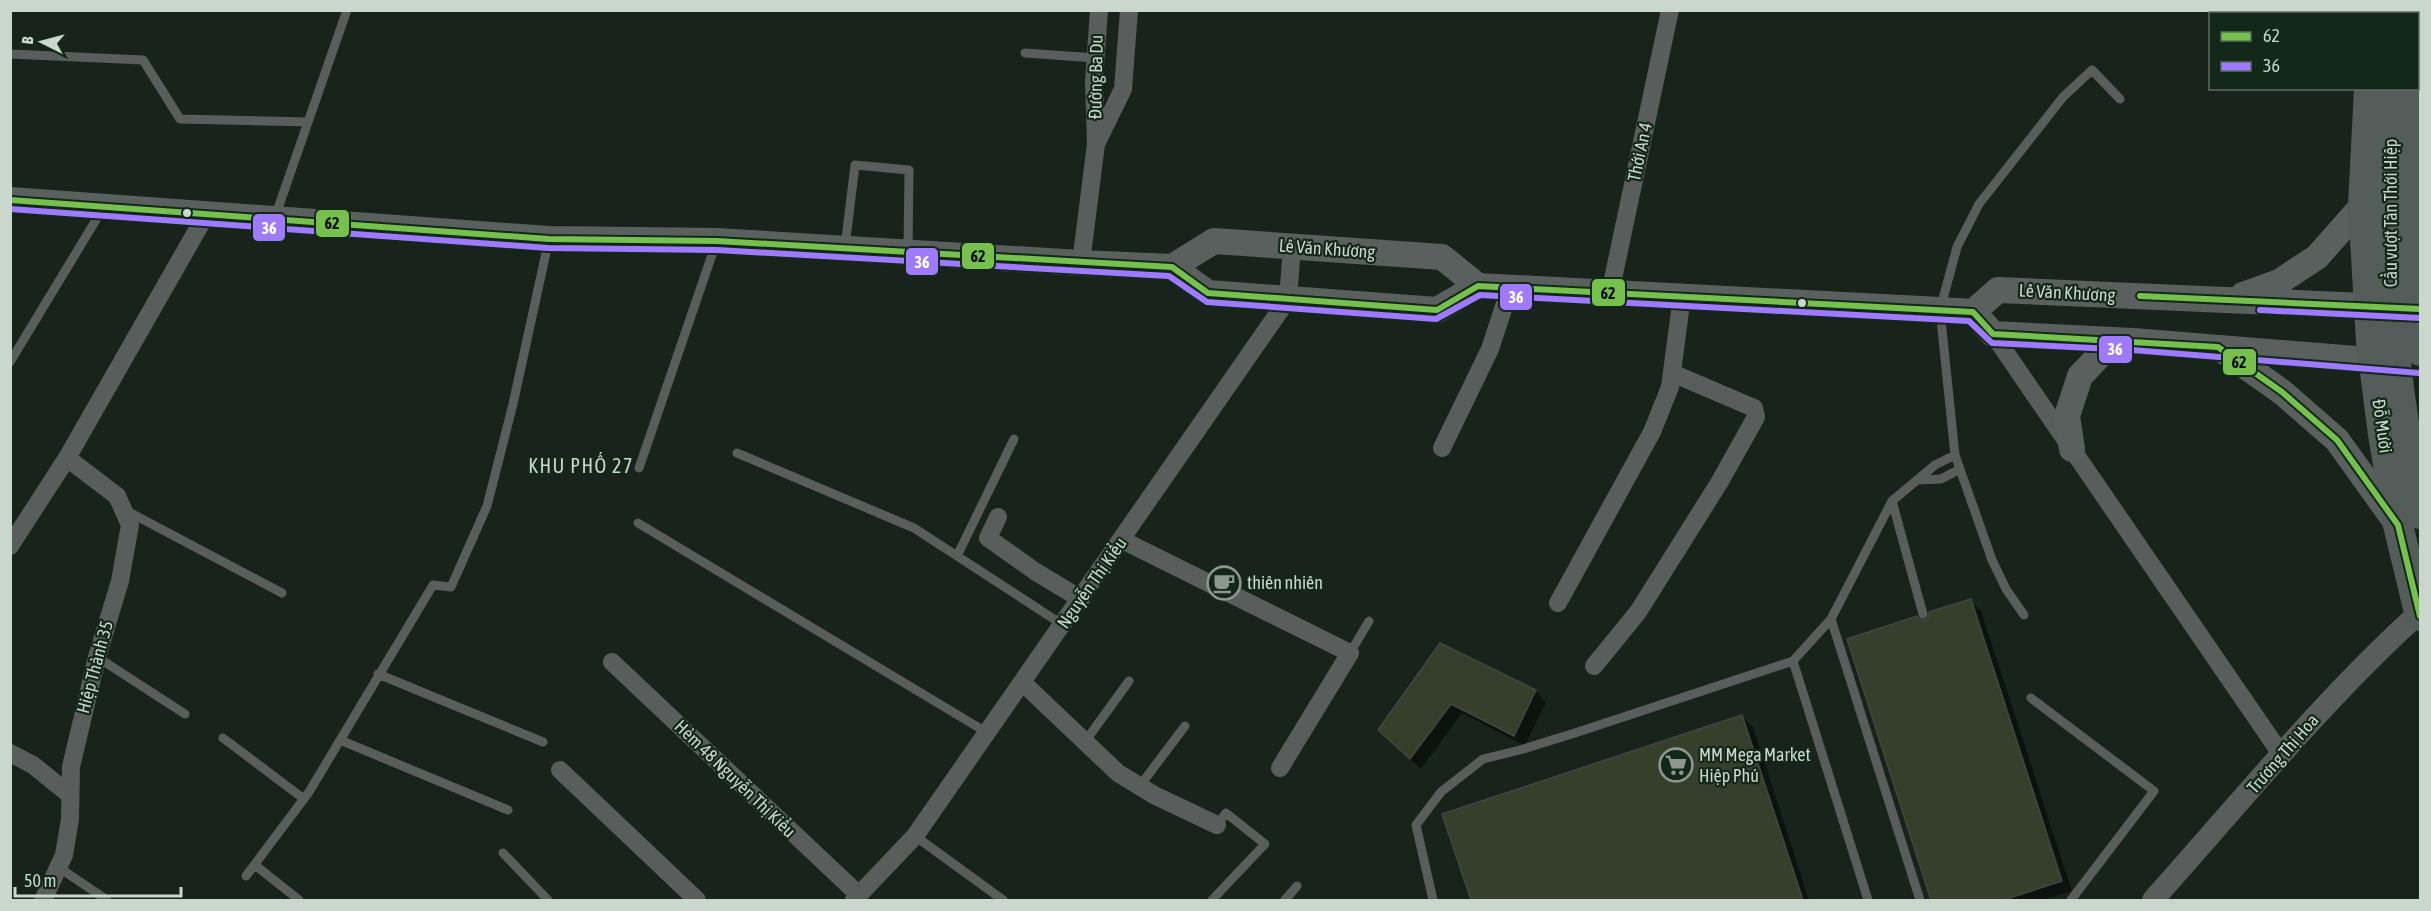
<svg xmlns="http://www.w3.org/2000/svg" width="2431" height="911" viewBox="0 0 2431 911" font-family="'Asap Condensed',sans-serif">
	<rect width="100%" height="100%" fill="#18231b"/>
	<path fill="#0007" d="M1970,601L1981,611L2072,891L2043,900H1933L1849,640L1926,622Z
		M1441,645L1535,691L1546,702L1525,746L1462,713L1421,769L1390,741Z
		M1742,717L1753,727L1809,900H1472L1444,815Z"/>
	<path fill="#363e2c" stroke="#424840" stroke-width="1.5" d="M1971,599L2062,881L2004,900H1931L1847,639L1917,616L1921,620H1925L1929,616V612Z
		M1440,643L1536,690L1514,736L1451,704L1410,759L1378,730Z
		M1742,715L1803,900H1471L1442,814Z"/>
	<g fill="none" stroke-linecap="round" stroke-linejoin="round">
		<path stroke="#595e5c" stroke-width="9" d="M1025,53L1096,58
			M10,54L143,60L180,119L308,122
			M275,217L347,10
			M845,247L855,165L909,170L908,251
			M10,362L102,210
			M737,453L914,528L1063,625
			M639,468L716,243
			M1918,480L1941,479L1960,469
			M1892,501L1923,614
			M125,510L282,593
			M638,523L986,732
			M957,556L1014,439
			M2024,615L2006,589L1992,560L1955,455L1940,310L1957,247L1979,204L2063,97L2092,70L2120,99
			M1831,619L1920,900
			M1350,653L1369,621
			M97,657L185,714
			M1793,661L1868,900
			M378,674L543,742
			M2031,698L2154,791L2071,900
			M223,738L304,799
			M340,740L508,810
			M1084,743L1129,681
			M1139,787L1185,726
			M915,836L1003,900
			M503,853L548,900
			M255,865L299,900
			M58,867L107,900
			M246,876L309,792L433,585L451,587L487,506L513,404L549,239
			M1212,900L1265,844L1226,813L1217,825
			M1285,900L1297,886
			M1433,900L1416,825L1441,792L1483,759L1520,750L1575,733L1793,661L1831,619L1892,501L1935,465L1955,455"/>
		<path stroke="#595e5c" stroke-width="18" d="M1097,142L1123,89L1129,10
			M1081,263L1096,144L1094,82L1099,10
			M1610,293L1670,10
			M1993,334L2281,754
			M1442,448L1490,349L1510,288
			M998,517L988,538L1036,572L1081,599
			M1122,540L1350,653L1280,768
			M10,546L67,458L207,213
			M1558,603L1652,432L1670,387L1682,296
			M612,662L859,895
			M1594,666L1638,612L1719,483L1756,417L1754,408L1672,373
			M1022,682L1118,773L1154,795L1217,825
			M10,753L33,765L70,795
			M560,770L697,900
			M43,900L64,855L70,819L71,767L97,657L120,581L130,525L117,496L67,458
			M854,900L915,836L1288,299L1292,247"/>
		<path stroke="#595e5c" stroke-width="22" d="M2153,900C2240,803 2322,701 2419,613"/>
		<path stroke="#59605d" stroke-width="26" d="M10,200L549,239L717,241L1081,263L1172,267L1214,241L1442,257L1478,286
			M1172,267L1208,293L1437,310L1478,286L1940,310L1973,312L1993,334L2133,341L2393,362
			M2243,295L2279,282L2317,257L2363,205
			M1973,312L1998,290L2387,307
			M2221,349L2282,392L2337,440L2398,525
			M2072,449L2067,416L2080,376L2101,354L2127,343"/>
		<path stroke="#545d59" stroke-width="30" d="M2377,14V10
			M2401,14V10
			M2420,75C2411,162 2410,265 2420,351
			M2369,88L2363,205L2371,342L2383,434L2398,525L2420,616
			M2394,88C2384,208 2387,329 2408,447C2412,470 2415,492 2420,514"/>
		<g stroke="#132819" stroke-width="10">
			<path id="bus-1" d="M10,200L549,239L717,241L1172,267L1208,293L1437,310L1478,286L1973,312L1993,334L2218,347L2282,392L2337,440L2398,525L2420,616
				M2140,296L2420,309"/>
		</g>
		<g stroke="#132819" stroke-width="10">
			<path id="bus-2" d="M10,209L548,248L717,250L1169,276L1207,302L1436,319L1480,295L1969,321L1992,343L2132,350L2419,373
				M2260,310L2420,318"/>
		</g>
		<use href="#bus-1" stroke="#76c04d" stroke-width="6"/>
		<use href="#bus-2" stroke="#9f7aff" stroke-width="6"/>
	</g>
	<defs>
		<g id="cafe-ring" transform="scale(1.725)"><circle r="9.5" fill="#132819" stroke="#8c988f" stroke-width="1.5"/><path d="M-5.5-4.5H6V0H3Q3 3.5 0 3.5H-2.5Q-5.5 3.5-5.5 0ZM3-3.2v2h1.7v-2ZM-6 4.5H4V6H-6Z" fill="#8c988f"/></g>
		<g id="supermarket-ring" transform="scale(1.725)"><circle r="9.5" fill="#132819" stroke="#8c988f" stroke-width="1.5"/><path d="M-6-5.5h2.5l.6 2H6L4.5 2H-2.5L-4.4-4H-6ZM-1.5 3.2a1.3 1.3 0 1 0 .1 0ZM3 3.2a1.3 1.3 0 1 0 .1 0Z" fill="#8c988f"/></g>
	</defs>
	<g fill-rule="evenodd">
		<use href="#cafe-ring" x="1224" y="583"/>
		<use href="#supermarket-ring" x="1676" y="765"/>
	</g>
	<g fill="#cad7cd" stroke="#132819" stroke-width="2">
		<circle cx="187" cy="213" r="5"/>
		<circle cx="1802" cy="303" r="5"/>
	</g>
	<g text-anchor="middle" stroke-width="4.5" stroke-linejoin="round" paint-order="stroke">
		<g font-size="18" fill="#cad7cd" stroke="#132819">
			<text transform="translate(1096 77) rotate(-89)" y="6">Đường Ba Du</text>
			<text transform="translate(1640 152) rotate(-78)" y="6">Thới An 4</text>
			<text transform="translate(2391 213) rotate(-90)" y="6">Cầu vượt Tân Thới Hiệp</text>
			<text transform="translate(1327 249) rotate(4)" y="6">Lê Văn Khương</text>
			<text transform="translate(2067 293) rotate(3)" y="6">Lê Văn Khương</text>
			<text transform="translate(2382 426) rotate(82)" y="6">Đỗ Mười</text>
			<text transform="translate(1092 583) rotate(-55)" y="6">Nguyễn Thị Kiểu</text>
			<text transform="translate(95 667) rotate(-75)" y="6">Hiệp Thành 35</text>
			<text transform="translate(2283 754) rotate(-49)" y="6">Trương Thị Hoa</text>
			<text transform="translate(735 779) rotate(44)" y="6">Hẻm 48 Nguyễn Thị Kiểu</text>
		</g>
		<g font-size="18" fill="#cad7cd" stroke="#132819" text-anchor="start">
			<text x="1247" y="589">thiên nhiên</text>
			<text x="1699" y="761">MM Mega Market<tspan x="1699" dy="21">Hiệp Phú</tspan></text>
		</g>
		<g font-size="20" letter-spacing="1.5" fill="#cad7cd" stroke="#132819">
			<text x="581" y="473">KHU PHỐ 27</text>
		</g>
	</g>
	<g stroke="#132819" stroke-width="2">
		<rect x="315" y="209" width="35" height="29" rx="6" fill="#76c04d"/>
		<rect x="252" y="213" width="34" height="29" rx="6" fill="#9f7aff"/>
		<rect x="961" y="242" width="34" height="28" rx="6" fill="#76c04d"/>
		<rect x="905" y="247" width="34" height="29" rx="6" fill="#9f7aff"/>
		<rect x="1591" y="278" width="35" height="29" rx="6" fill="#76c04d"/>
		<rect x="1499" y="283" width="34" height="28" rx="6" fill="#9f7aff"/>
		<rect x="2098" y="335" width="35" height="29" rx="6" fill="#9f7aff"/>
		<rect x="2222" y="348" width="35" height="28" rx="6" fill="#76c04d"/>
	</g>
	<g font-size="16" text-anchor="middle" font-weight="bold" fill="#fff">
		<text x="269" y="234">36</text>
		<text x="922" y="268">36</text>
		<text x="1516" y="303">36</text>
		<text x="2115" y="355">36</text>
	</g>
	<g font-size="16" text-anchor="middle" font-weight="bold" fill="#111">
		<text x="332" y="229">62</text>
		<text x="978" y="262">62</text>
		<text x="1608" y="299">62</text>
		<text x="2239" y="368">62</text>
	</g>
	<rect width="2431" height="911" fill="none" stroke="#cad7cd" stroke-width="24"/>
	<rect x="2209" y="12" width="210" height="78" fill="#132819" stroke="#5c6e61" stroke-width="1.5"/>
	<rect x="2221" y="32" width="30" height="9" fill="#76c04d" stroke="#5c6e61" stroke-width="1.5"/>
	<text x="2263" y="42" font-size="18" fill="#cad7cd">62</text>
	<rect x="2221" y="62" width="30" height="9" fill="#9f7aff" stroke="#5c6e61" stroke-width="1.5"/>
	<text x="2263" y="72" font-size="18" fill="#cad7cd">36</text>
	<g transform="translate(42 42) rotate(276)" stroke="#132819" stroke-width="4.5" paint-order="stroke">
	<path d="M0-4.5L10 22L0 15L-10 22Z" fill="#cad7cd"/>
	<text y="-9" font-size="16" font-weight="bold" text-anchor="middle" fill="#cad7cd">B</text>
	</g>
	<path d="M15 887v9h166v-9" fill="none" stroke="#cad7cd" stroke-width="3"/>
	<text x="24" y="887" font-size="18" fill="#cad7cd" stroke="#132819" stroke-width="4.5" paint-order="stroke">50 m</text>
</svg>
